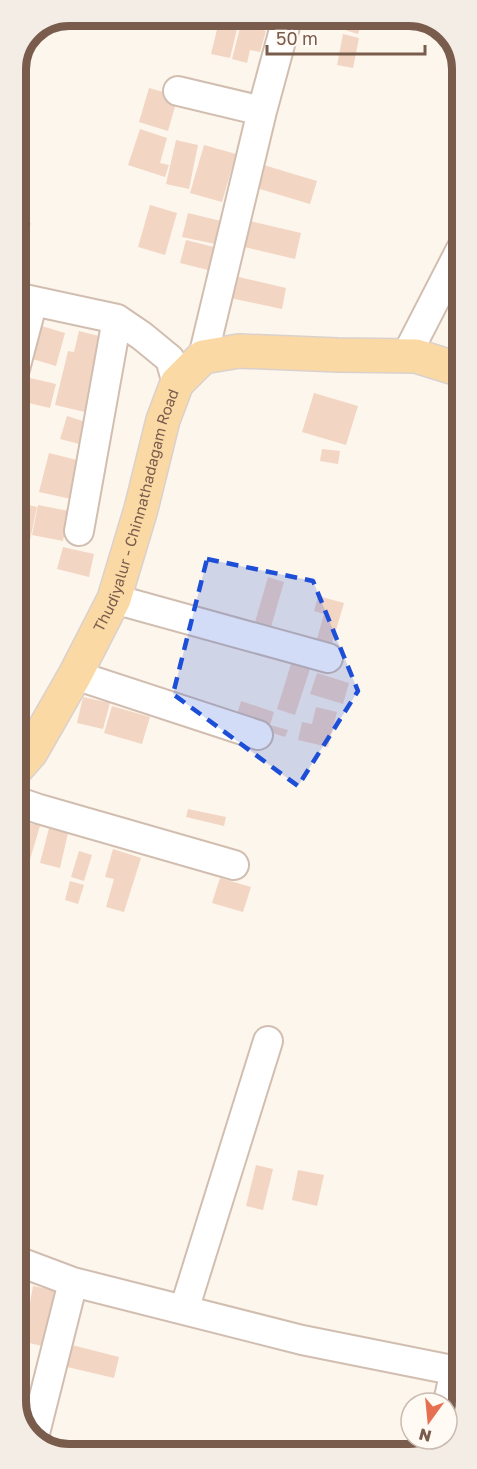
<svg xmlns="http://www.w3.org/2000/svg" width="477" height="1469" viewBox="0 0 477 1469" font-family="'Golos Text',sans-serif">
	<rect width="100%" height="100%" fill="#fdf6ec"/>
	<path fill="#f3d5c3" d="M229,15H272L268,27Z
		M308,15H334L331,23Z
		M335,15H364L358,34L332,26Z
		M220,17L239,21L230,58L211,54Z
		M241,24L266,31L260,52L250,50L247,63L232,59Z
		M343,34L359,38L353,68L337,65Z
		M149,88L178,96L168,131L139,122Z
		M140,129L167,138L160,163L169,165L165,177L128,165Z
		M176,140L198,145L189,189L166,184Z
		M204,145L236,154L222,202L190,193Z
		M257,163L317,181L310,204L250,186Z
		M150,205L177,213L165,255L138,247Z
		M188,213L221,221L215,244L182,237Z
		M15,219L31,223L18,268L15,267Z
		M250,221L301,233L295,259L244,247Z
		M186,240L214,247L208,270L180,263Z
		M226,274L286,288L282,309L221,296Z
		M38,325L65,333L56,366L29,358Z
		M79,331L103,337L85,412L55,405L68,351L74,352Z
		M17,375L56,384L50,408L16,400L15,381Z
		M314,393L358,406L346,445L302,432Z
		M67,416L86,422L79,444L60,439Z
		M322,449L340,451L338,464L320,461Z
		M49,453L81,461L71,499L39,492Z
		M16,502L37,507L30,540L16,537Z
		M38,505L69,511L63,541L32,535Z
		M63,547L94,554L89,577L57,569Z
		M268,577L284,582L271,627L255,622Z
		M318,596L344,603L330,650L315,646L324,614L314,611Z
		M291,664L310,669L295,715L277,709Z
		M317,673L349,683L343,704L310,694Z
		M83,697L110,703L103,729L77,723Z
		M241,701L274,712L270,725L288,730L285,737L235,721Z
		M112,706L150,717L142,744L104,733Z
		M316,707L337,712L328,747L298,740L302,722L312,724Z
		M188,809L226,817L224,826L186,817Z
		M16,819L40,826L20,893L16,891Z
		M49,828L68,833L60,868L40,863Z
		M113,849L141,858L124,912L106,907L114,879L105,877Z
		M79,851L92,855L84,881L71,877Z
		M220,878L251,887L243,912L212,903Z
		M70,881L84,885L78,904L65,900Z
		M256,1165L273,1169L263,1210L246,1206Z
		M298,1170L324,1175L317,1206L292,1200Z
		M33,1286L62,1292L50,1348L17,1340V1300L30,1303Z
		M68,1344L119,1357L114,1378L63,1366Z"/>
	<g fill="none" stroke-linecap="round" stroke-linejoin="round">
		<g stroke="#d1beb0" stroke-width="32">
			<path id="minor" d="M178,91L262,111
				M15,297L117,319L142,336L170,359L177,383
				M406,356L461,249
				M203,357L262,111L288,15
				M15,369L33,301
				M79,531L117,319
				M114,599L328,658
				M75,675L258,735
				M16,801L39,809L234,865
				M17,1261L73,1282L302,1340L462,1372
				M184,1310L268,1041
				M447,1407L455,1370
				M33,1441L73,1282
				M439,1441L440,1439"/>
		</g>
		<g stroke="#dad1cd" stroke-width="36">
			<g id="major">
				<path id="s1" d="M16,769L31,752L75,675L114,599L141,509L163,420L177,383L203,357L239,351L338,355L416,356L461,370"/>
			</g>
		</g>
		<use href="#minor" stroke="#fff" stroke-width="28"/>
		<use href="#major" stroke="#fbd9a5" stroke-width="33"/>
	</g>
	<path fill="#1d4ed8" fill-opacity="0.2" stroke="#1d4ed8" stroke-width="4.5" stroke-dasharray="12 8" stroke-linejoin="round" d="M207,559L313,581L358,691L298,786L173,694Z"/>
	<g text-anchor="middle" stroke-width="5" stroke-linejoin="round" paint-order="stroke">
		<g font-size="15" fill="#7a5c4d" stroke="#fffaf3">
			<text dy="5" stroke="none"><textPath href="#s1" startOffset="288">Thudiyalur - Chinnathadagam Road</textPath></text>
		</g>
	</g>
	<path d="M0 0H477V1469H0ZM69 26H409A43 43 0 0 1 452 69V1401A43 43 0 0 1 409 1444H69A43 43 0 0 1 26 1401V69A43 43 0 0 1 69 26Z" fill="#f4ede6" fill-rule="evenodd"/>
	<path fill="none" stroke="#7a5c4d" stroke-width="8" d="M69 26H409A43 43 0 0 1 452 69V1401A43 43 0 0 1 409 1444H69A43 43 0 0 1 26 1401V69A43 43 0 0 1 69 26Z"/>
	<g transform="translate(429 1421) rotate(195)"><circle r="28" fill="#fffaf3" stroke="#cabbb1" stroke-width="1.5"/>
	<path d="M0-4.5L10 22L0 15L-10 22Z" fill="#e76f51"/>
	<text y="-9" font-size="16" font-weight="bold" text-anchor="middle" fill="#7a5c4d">N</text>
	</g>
	<path d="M267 45v9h158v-9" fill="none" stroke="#7a5c4d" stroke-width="3"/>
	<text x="276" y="45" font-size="18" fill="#7a5c4d" stroke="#fffaf3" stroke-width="4.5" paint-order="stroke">50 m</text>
</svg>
